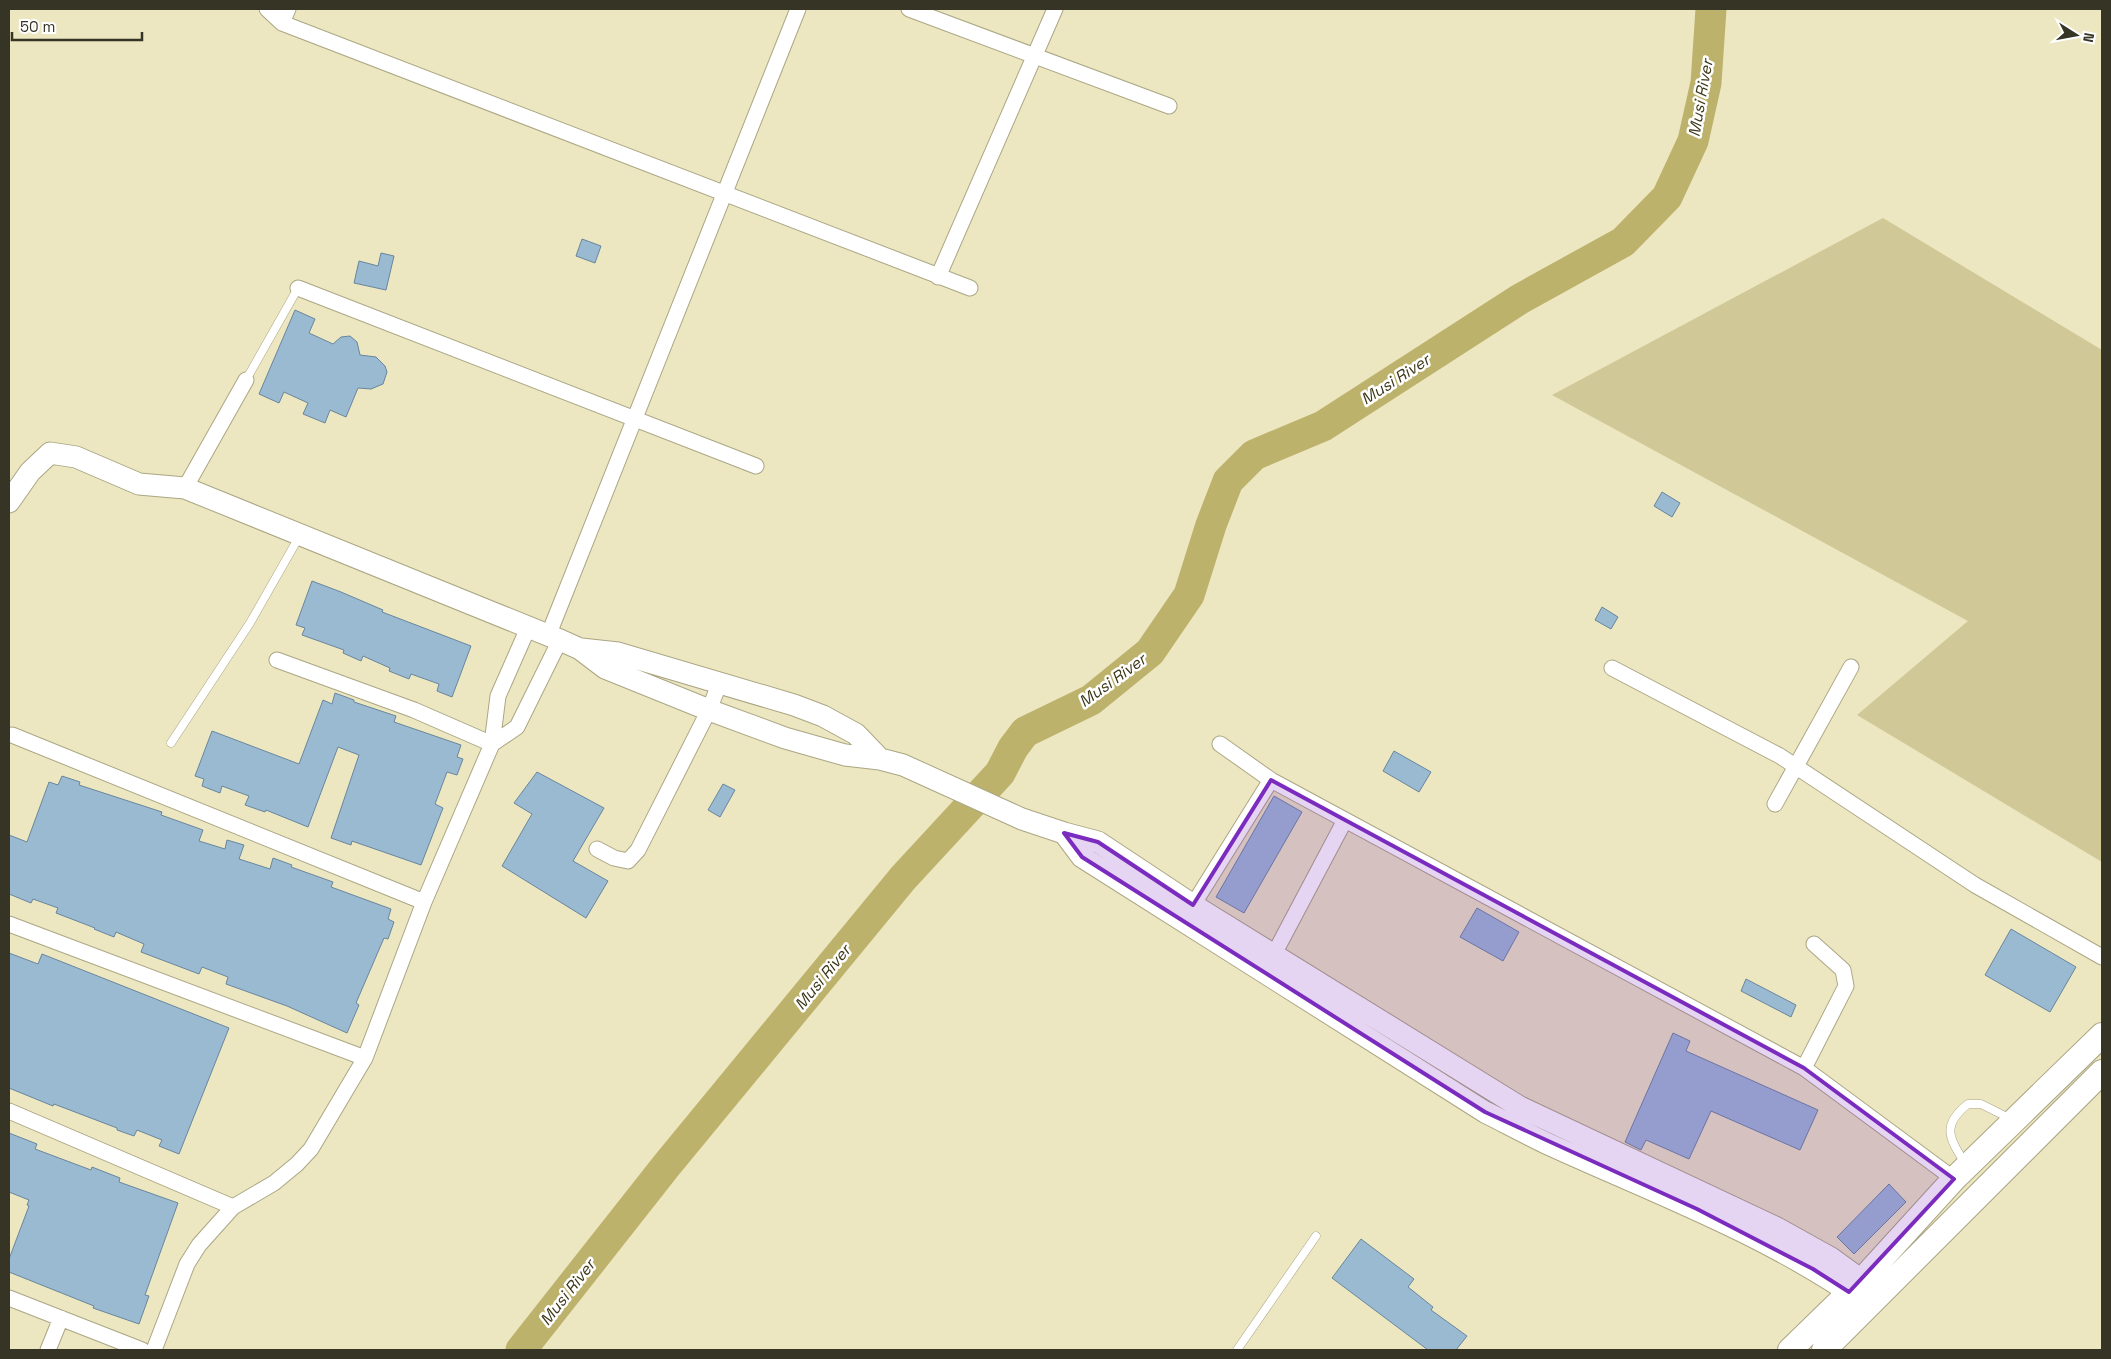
<svg xmlns="http://www.w3.org/2000/svg" width="2111" height="1359" viewBox="0 0 2111 1359" font-family="'Space Grotesk',sans-serif">
	<rect width="100%" height="100%" fill="#ece6c1"/>
	<path fill="#d0c896" d="M1883,218L2102,350V862L1857,715L1968,621L1552,395Z"/>
	<g fill="none" stroke-linecap="round" stroke-linejoin="round">
		<path stroke="#bdb26b" stroke-width="31" d="M521,1350L666,1166L903,878L1000,773L1013,748L1025,732L1091,700L1150,652L1189,595L1211,525L1228,481L1254,455L1323,426L1520,299L1623,242L1667,197L1693,141L1706,83L1711,9"/>
	</g>
	<path fill="#9abad2" stroke="#68869d" d="M582,239L601,246L595,263L576,256Z
		M381,253L394,256L386,290L354,283L359,261L378,266Z
		M295,310L315,319L309,333L333,344L341,337L350,336L357,342L360,355L376,357L385,366L387,372L383,384L371,389L358,388L346,417L330,410L325,423L303,414L308,403L284,392L279,403L259,394Z
		M1662,492L1680,503L1672,517L1654,506Z
		M312,581L341,592L383,610L382,612L471,646L452,697L437,691L439,684L411,674L409,679L389,671L390,668L363,656L361,661L343,653L344,650L302,635L305,628L296,625Z
		M1602,607L1618,617L1611,629L1595,620Z
		M335,693L354,700V702L396,716L394,722L461,745L457,757L463,759L457,775L447,772L435,804L443,808L421,865L352,841L351,845L331,838L359,755L338,747L308,827L266,810L265,812L245,805L249,796L222,786L220,793L202,786L204,779L195,776L212,731L299,764L323,700L332,704Z
		M1394,751L1431,772L1419,792L1383,771Z
		M537,772L604,808L573,861L608,881L586,918L502,866L532,814L514,803Z
		M62,776L80,782L79,785L162,812L161,815L203,830L199,841L225,849L227,840L244,845L239,859L270,869L273,858L292,865L291,867L333,882L331,887L391,909L388,919L394,922L388,939L384,938L356,1003L359,1005L347,1033L287,1006L226,984L228,977L202,967L199,974L141,952L144,944L116,932L114,937L94,929L95,928L56,913L58,908L33,899L31,903L9,894V835L27,842L49,782L58,785Z
		M723,784L735,790L720,817L708,810Z
		M1274,796L1302,812L1244,913L1216,897Z
		M1477,908L1519,932L1503,961L1460,937Z
		M2011,929L2076,967L2050,1012L1985,975Z
		M9,953L38,964L42,954L229,1028L179,1154L159,1146L162,1140L137,1130L134,1136L117,1130V1128L54,1104L53,1106L9,1088Z
		M1746,979L1796,1005L1791,1017L1741,991Z
		M1673,1033L1690,1041L1686,1051L1818,1110L1800,1150L1711,1111L1689,1159L1646,1140L1641,1150L1625,1142Z
		M9,1133L37,1144L35,1149L91,1170L92,1167L120,1178L119,1182L178,1203L145,1295L149,1296L139,1324L93,1308L94,1306L9,1272V1259L29,1206L27,1205L29,1200L9,1192Z
		M1889,1184L1906,1202L1854,1254L1837,1237Z
		M1361,1239L1414,1279L1408,1287L1433,1307L1431,1310L1467,1336L1456,1350H1428L1332,1278Z"/>
	<g fill="none" stroke-linecap="round" stroke-linejoin="round">
		<g stroke="#aba683" stroke-width="9">
			<path id="lane" d="M246,380L298,288
				M171,743L250,623L299,537
				M1966,1165C1950,1139 1940,1126 1968,1104H1981L2011,1119
				M1237,1350L1316,1236"/>
		</g>
		<g stroke="#aba683" stroke-width="17">
			<path id="street" d="M267,9L282,23L970,288
				M909,9L1169,106
				M282,23L288,9
				M938,277L1055,9
				M298,288L756,466
				M185,488L246,380
				M548,636L798,9
				M277,660L414,710L492,744
				M1612,668L1780,756L1975,885L2102,957
				M12,735L424,902
				M492,744L517,727L560,640
				M1220,744L1271,780
				M1775,804L1851,667
				M597,849L614,858L628,861L638,850L709,710L720,682
				M1193,905L1271,780L1804,1068L1954,1179
				M9,924L365,1058
				M1273,956L1345,820
				M1804,1068L1846,986L1843,970L1814,944
				M9,1111L233,1207
				M9,1298L142,1350
				M48,1350L61,1318
				M154,1350L187,1264L199,1245L233,1207L274,1183L297,1164L311,1149L365,1058L424,902L492,744L498,696L528,628"/>
		</g>
		<g stroke="#aba683" stroke-width="23">
			<path id="secondary" d="M9,502L30,472L50,453L76,457L139,484L185,488L560,640L580,649L605,668L709,710L785,738L845,755L880,759L903,765L1022,819L1064,833L1098,842L1193,905L1520,1107L1777,1228L1831,1258L1875,1290
				M581,649L618,653L794,705L823,716L856,734L880,759
				M1064,833L1082,857L1485,1112C1505,1122 1525,1133 1546,1143C1653,1192 1765,1233 1862,1301"/>
		</g>
		<g stroke="#aba683" stroke-width="26">
			<path id="primary" d="M1790,1350L1862,1280L1954,1179L2102,1035
				M1824,1350L2102,1072"/>
		</g>
		<use href="#lane" stroke="#fff" stroke-width="8"/>
		<use href="#street" stroke="#fff" stroke-width="15"/>
		<use href="#secondary" stroke="#fff" stroke-width="21"/>
		<use href="#primary" stroke="#fff" stroke-width="24"/>
	</g>
	<path fill="#7b2cbf" fill-opacity="0.2" stroke="#7b2cbf" stroke-width="4" stroke-linejoin="round" d="M1271,780L1804,1068L1954,1179L1849,1292L1813,1269L1697,1209L1485,1112L1082,857L1064,833L1098,842L1193,905Z"/>
	<g text-anchor="middle" stroke-width="5" stroke-linejoin="round" paint-order="stroke">
		<g font-size="16" font-style="italic" fill="#3c3717" stroke="#fff">
			<text transform="translate(1700 98) rotate(-80)" y="6">Musi River</text>
			<text transform="translate(1395 379) rotate(-33)" y="6">Musi River</text>
			<text transform="translate(1112 680) rotate(-36)" y="6">Musi River</text>
			<text transform="translate(822 977) rotate(-51)" y="6">Musi River</text>
			<text transform="translate(567 1292) rotate(-52)" y="6">Musi River</text>
		</g>
	</g>
	<rect width="2111" height="1359" fill="none" stroke="#363425" stroke-width="20"/>
	<g transform="translate(2076 35) rotate(101)" stroke="#ffffff" stroke-width="4" paint-order="stroke">
	<path d="M0-4L9 19L0 12L-9 19Z" fill="#363425"/>
	<text y="-8" font-size="14" font-weight="bold" text-anchor="middle" fill="#363425">N</text>
	</g>
	<path d="M12 32v8h130v-8" fill="none" stroke="#363425" stroke-width="2.5"/>
	<text x="20" y="32" font-size="15" fill="#363425" stroke="#ffffff" stroke-width="4" paint-order="stroke">50 m</text>
</svg>
